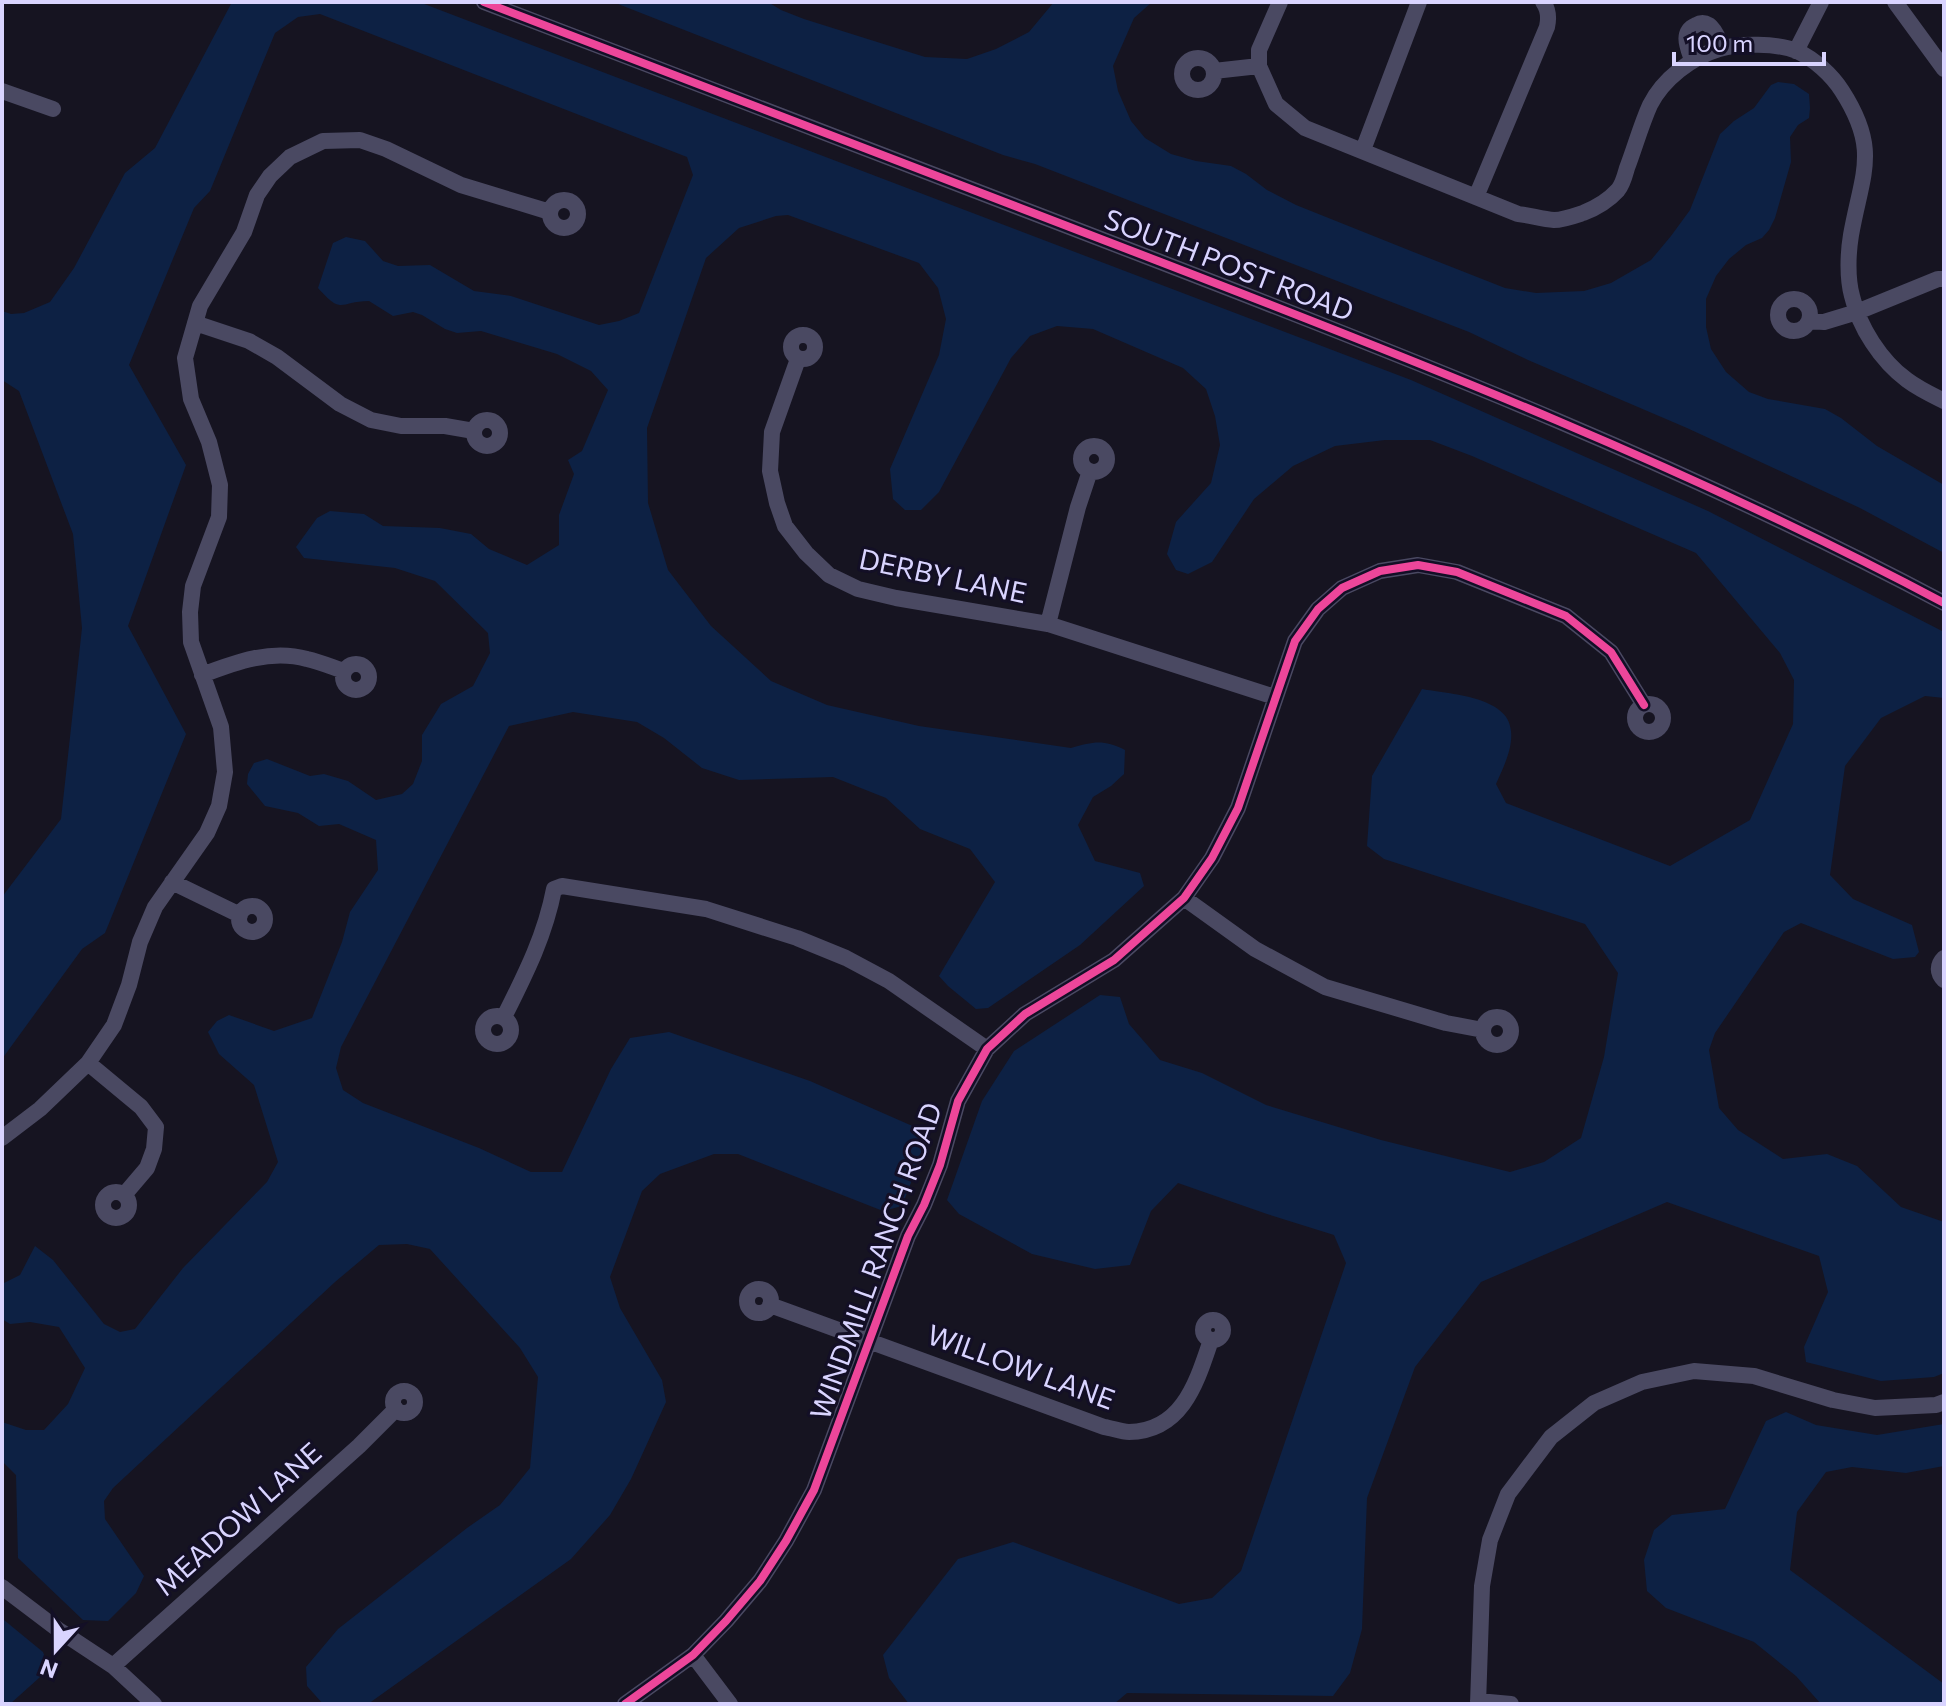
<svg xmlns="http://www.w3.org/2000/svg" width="1946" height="1706" viewBox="0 0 1946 1706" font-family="Commissioner,sans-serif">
	<rect width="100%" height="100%" fill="#161421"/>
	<path fill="#0d2144" d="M232,2H419L1411,380L1708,511L1944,632V698L1925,696L1881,718L1845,766L1830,875L1853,899L1912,925L1919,952L1915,957L1893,959L1801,923L1784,932L1715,1033L1709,1050L1719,1108L1738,1130L1783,1159L1827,1154L1857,1166L1901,1207L1944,1222V1373L1934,1377L1881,1381L1806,1362L1804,1347L1828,1292L1819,1256L1667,1202L1481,1282L1415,1367L1367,1498L1362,1629L1350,1673L1333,1696L1127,1693L1114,1704H909L889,1678L883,1655L958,1559L1013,1542L1179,1604L1212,1598L1241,1571L1346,1263L1334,1235L1267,1214L1178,1183L1151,1211L1130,1265L1095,1269L1032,1254L959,1214L947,1200L982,1101L1014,1051L1100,995L1120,997L1129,1024L1160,1060L1202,1073L1266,1105L1381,1140L1510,1172L1544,1162L1581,1138L1604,1057L1618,973L1585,924L1384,859L1367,846L1372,776L1422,689C1448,694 1509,696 1511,731C1513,749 1503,768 1496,784L1506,803L1670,866L1750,820L1793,724L1794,680L1780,653L1696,553L1472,456L1430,440H1385L1335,446L1293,466L1254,499L1212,562L1188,574L1176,570L1167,554L1176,522L1211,483L1220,445L1215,416L1206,389L1183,368L1093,329L1057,326L1030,336L1011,358L939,492L921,510H905L893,499L890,469L939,355L946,319L938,288L919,263L788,215L776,216L739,228L706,258L647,428L648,503L668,570L711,626L771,681L827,705L919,726L1071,748C1093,742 1103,739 1125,750L1124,774L1111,786L1093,797L1078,825L1095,861L1140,873L1144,886L1080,945L988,1008L976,1009L948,986L939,976L995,882L970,849L920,829L886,798L833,777L739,780L702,768L664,738L637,722L573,712L509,726L341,1047L336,1068L343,1090L363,1103L479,1148L531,1172H562L611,1069L630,1038L669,1032L810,1081L917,1128L927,1141L902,1206L883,1211L738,1154H714L660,1174L642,1191L610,1277L620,1308L662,1380L666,1402L631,1479L610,1515L571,1559L368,1704H323L307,1686L306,1667L338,1629L467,1528L500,1505L530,1468L538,1377L520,1348L430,1249L407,1244L379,1245L335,1282L113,1488L104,1501L105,1519L144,1576L136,1593L108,1621L83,1620L18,1558L16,1475L2,1461V1422L26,1430H44L68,1404L85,1368L59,1327L30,1322L10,1324L2,1319V1284L20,1275L35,1246L53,1260L104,1324L120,1332L135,1329L183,1268L267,1182L278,1162L254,1085L219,1054L208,1032L217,1021L229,1015L274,1031L312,1018L342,942L350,912L378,870L376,840L339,824L319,826L298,813L265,806L247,784L248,774L254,763L267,759L310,776L324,774L348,781L376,800L402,794L413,784L422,761V735L441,704L473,686L490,653L488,633L435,581L395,568L304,558L296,547L317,518L330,511L364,514L383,526L440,528L471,534L489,549L527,565L559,545V515L574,474L568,460L582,451L608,390L591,371L557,354L481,331L457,333L445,329L422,315L413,312L393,316L369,301C339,301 343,316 318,288L333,243L346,237L365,241L383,261L398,266L430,265L474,291L511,296L599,325L619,321L639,313L693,175L687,157L320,14L298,17L275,33L210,191L194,208L129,365L186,465L128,626L186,734L105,933L82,949L2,1059V897L61,819L82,628L73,534L19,391L2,380V311L11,314L24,313L50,302L74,268L125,173L155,148Z
		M613,2H768L781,10L804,19L925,57L967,59L996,49L1029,32L1054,2H1152L1134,18L1113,66L1118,91L1131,121L1145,138L1171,154L1196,161L1231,166L1246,174L1267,190L1296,205L1411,251L1505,288L1536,293L1584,291L1611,283L1651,260L1671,236L1690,210L1720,134L1734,121L1754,108L1771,85L1778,82L1794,84L1809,94L1810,108L1809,118L1798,125L1790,137L1791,162L1775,218L1769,230L1762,238L1746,245L1729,259L1716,276L1706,299V327L1711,349L1726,372L1749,392L1768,399L1825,409L1841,418L1877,446L1944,485V553L1860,508L1687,428L1528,360L1469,332L1035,164L1003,155Z
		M1786,1412L1816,1425L1877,1435L1944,1424V1466L1906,1473L1852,1467L1826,1472L1797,1512L1790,1570L1944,1684V1704H1821L1796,1676L1754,1642L1666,1608L1647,1591L1644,1560L1654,1530L1672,1515L1725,1509L1766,1421Z
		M4,1620L43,1652L49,1669L10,1704H2V1622Z"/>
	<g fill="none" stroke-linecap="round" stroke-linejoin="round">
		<path stroke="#4a4962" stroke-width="16" d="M484,2C709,88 934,175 1158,261C1425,364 1692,469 1944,603
			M1280,2L1259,50V66L1276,104L1305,128L1518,214C1529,215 1542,219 1554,220C1563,220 1574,216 1583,213C1596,208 1608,201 1618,190C1623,184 1625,175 1627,168C1635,147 1641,125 1650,105C1663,79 1692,57 1719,49C1739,43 1777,43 1797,51C1814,59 1832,75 1842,91C1880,150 1862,173 1851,235C1848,253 1847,278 1852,296C1859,327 1881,361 1907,380C1919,389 1932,395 1944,401
			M1895,2L1944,69
			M1796,51L1821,2
			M1182 74a16 16 0 1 1 32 0a16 16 0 1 1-32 0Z
			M1692,60C1688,48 1680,32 1696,25C1701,22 1704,22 1709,25C1716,30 1719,41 1723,48
			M1214,71L1259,66
			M2,91L53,109
			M1363,150L1419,2
			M1476,197L1547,27C1549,18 1549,10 1543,2
			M550 214a14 14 0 1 1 28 0a14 14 0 1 1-28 0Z
			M1778 315a16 16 0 1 1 32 0a16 16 0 1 1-32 0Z
			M1809,321L1824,322L1857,312L1938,279H1944
			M195,323L249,341L277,357L340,404L371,420L401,426H445L474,431
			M791 347a12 12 0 1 1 24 0a12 12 0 1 1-24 0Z
			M798,359L772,432L770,471L777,503L785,526L806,553L829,575L858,589L896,598L1048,624L1275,697
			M474 433a13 13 0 1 1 26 0a13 13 0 1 1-26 0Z
			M1081 459a13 13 0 1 1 26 0a13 13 0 1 1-26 0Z
			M1048,624L1078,507L1090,471
			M343 677a13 13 0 1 1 26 0a13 13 0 1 1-26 0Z
			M202,675C236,662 271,649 307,659C320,662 332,667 344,671
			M1635 718a14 14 0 1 1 28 0a14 14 0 1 1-28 0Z
			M172,882L240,915
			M1184,898L1255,949L1325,987L1446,1023L1483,1030
			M239 919a13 13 0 1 1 26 0a13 13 0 1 1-26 0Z
			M1944,958C1937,965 1937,973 1944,980
			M483 1030a14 14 0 1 1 28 0a14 14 0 1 1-28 0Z
			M504,1017C525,975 545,936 554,889L562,886L706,909L797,938L846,958L889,981L987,1049
			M1483 1031a14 14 0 1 1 28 0a14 14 0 1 1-28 0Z
			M88,1063L141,1107L156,1127L154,1149L147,1168L124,1195
			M2,1138L40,1109L88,1063L114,1025L129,985L140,942L155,907L207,833L219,806L225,772L221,727L191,642L190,612L193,586L219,517L220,485L209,442L191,399L185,358L200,306L244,232L257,195L270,176L290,157L323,141L360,140L386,149L461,185L550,212
			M103 1205a13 13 0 1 1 26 0a13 13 0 1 1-26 0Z
			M747 1301a12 12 0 1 1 24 0a12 12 0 1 1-24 0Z
			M770,1305L1104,1427C1112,1428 1121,1432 1129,1432C1183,1431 1197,1381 1211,1340
			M1203 1330a10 10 0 1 1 20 0a10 10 0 1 1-20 0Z
			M393 1402a11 11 0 1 1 22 0a11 11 0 1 1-22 0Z
			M2,1587L60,1631L113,1666L154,1704
			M693,1655L730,1704
			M113,1666L359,1446L396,1409
			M1478,1701L1511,1704
			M625,1704L693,1655L726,1621L760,1581L786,1541L814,1490L908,1236L924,1205L940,1165L958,1101L987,1049L1025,1014L1114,960L1184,898L1212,858L1238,808L1295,641L1318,609L1342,588L1380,571L1418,565L1457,572L1566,616L1611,652L1644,705
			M1478,1704L1482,1586L1490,1540L1508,1494L1551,1437L1594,1403L1642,1382L1694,1371L1754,1376L1833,1400L1875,1408L1936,1405L1944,1402"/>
		<g stroke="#130f26" stroke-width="13">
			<path id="cycleway" d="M484,2C709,88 934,175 1158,261C1425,364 1692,469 1944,603
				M625,1704L693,1655L726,1621L760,1581L786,1541L814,1490L908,1236L924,1205L940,1165L958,1101L987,1049L1025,1014L1114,960L1184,898L1212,858L1238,808L1295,641L1318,609L1342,588L1380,571L1418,565L1457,572L1566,616L1611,652L1644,705"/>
		</g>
		<use href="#cycleway" stroke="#ed469a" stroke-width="8"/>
	</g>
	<g text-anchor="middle" stroke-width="6" stroke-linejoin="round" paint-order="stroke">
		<g font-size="28" fill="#d9d4ff" stroke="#130f26">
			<text transform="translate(1229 265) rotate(21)" y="10">SOUTH POST ROAD</text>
			<text transform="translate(943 576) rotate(12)" y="10">DERBY LANE</text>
			<text transform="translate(876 1261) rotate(-70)" y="10">WINDMILL RANCH ROAD</text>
			<text transform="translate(1021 1367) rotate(20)" y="10">WILLOW LANE</text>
			<text transform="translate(238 1519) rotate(-42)" y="10">MEADOW LANE</text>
		</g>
	</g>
	<rect width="1946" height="1706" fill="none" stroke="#d9d4ff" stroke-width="8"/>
	<g transform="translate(56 1650) rotate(201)" stroke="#130f26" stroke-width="6" paint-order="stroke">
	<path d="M0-6L14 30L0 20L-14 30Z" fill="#d9d4ff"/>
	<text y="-12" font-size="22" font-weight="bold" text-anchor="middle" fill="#d9d4ff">N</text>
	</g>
	<path d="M1674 52v12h150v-12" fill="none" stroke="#d9d4ff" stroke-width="4"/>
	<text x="1686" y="52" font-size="24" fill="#d9d4ff" stroke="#130f26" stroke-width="6" paint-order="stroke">100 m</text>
</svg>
